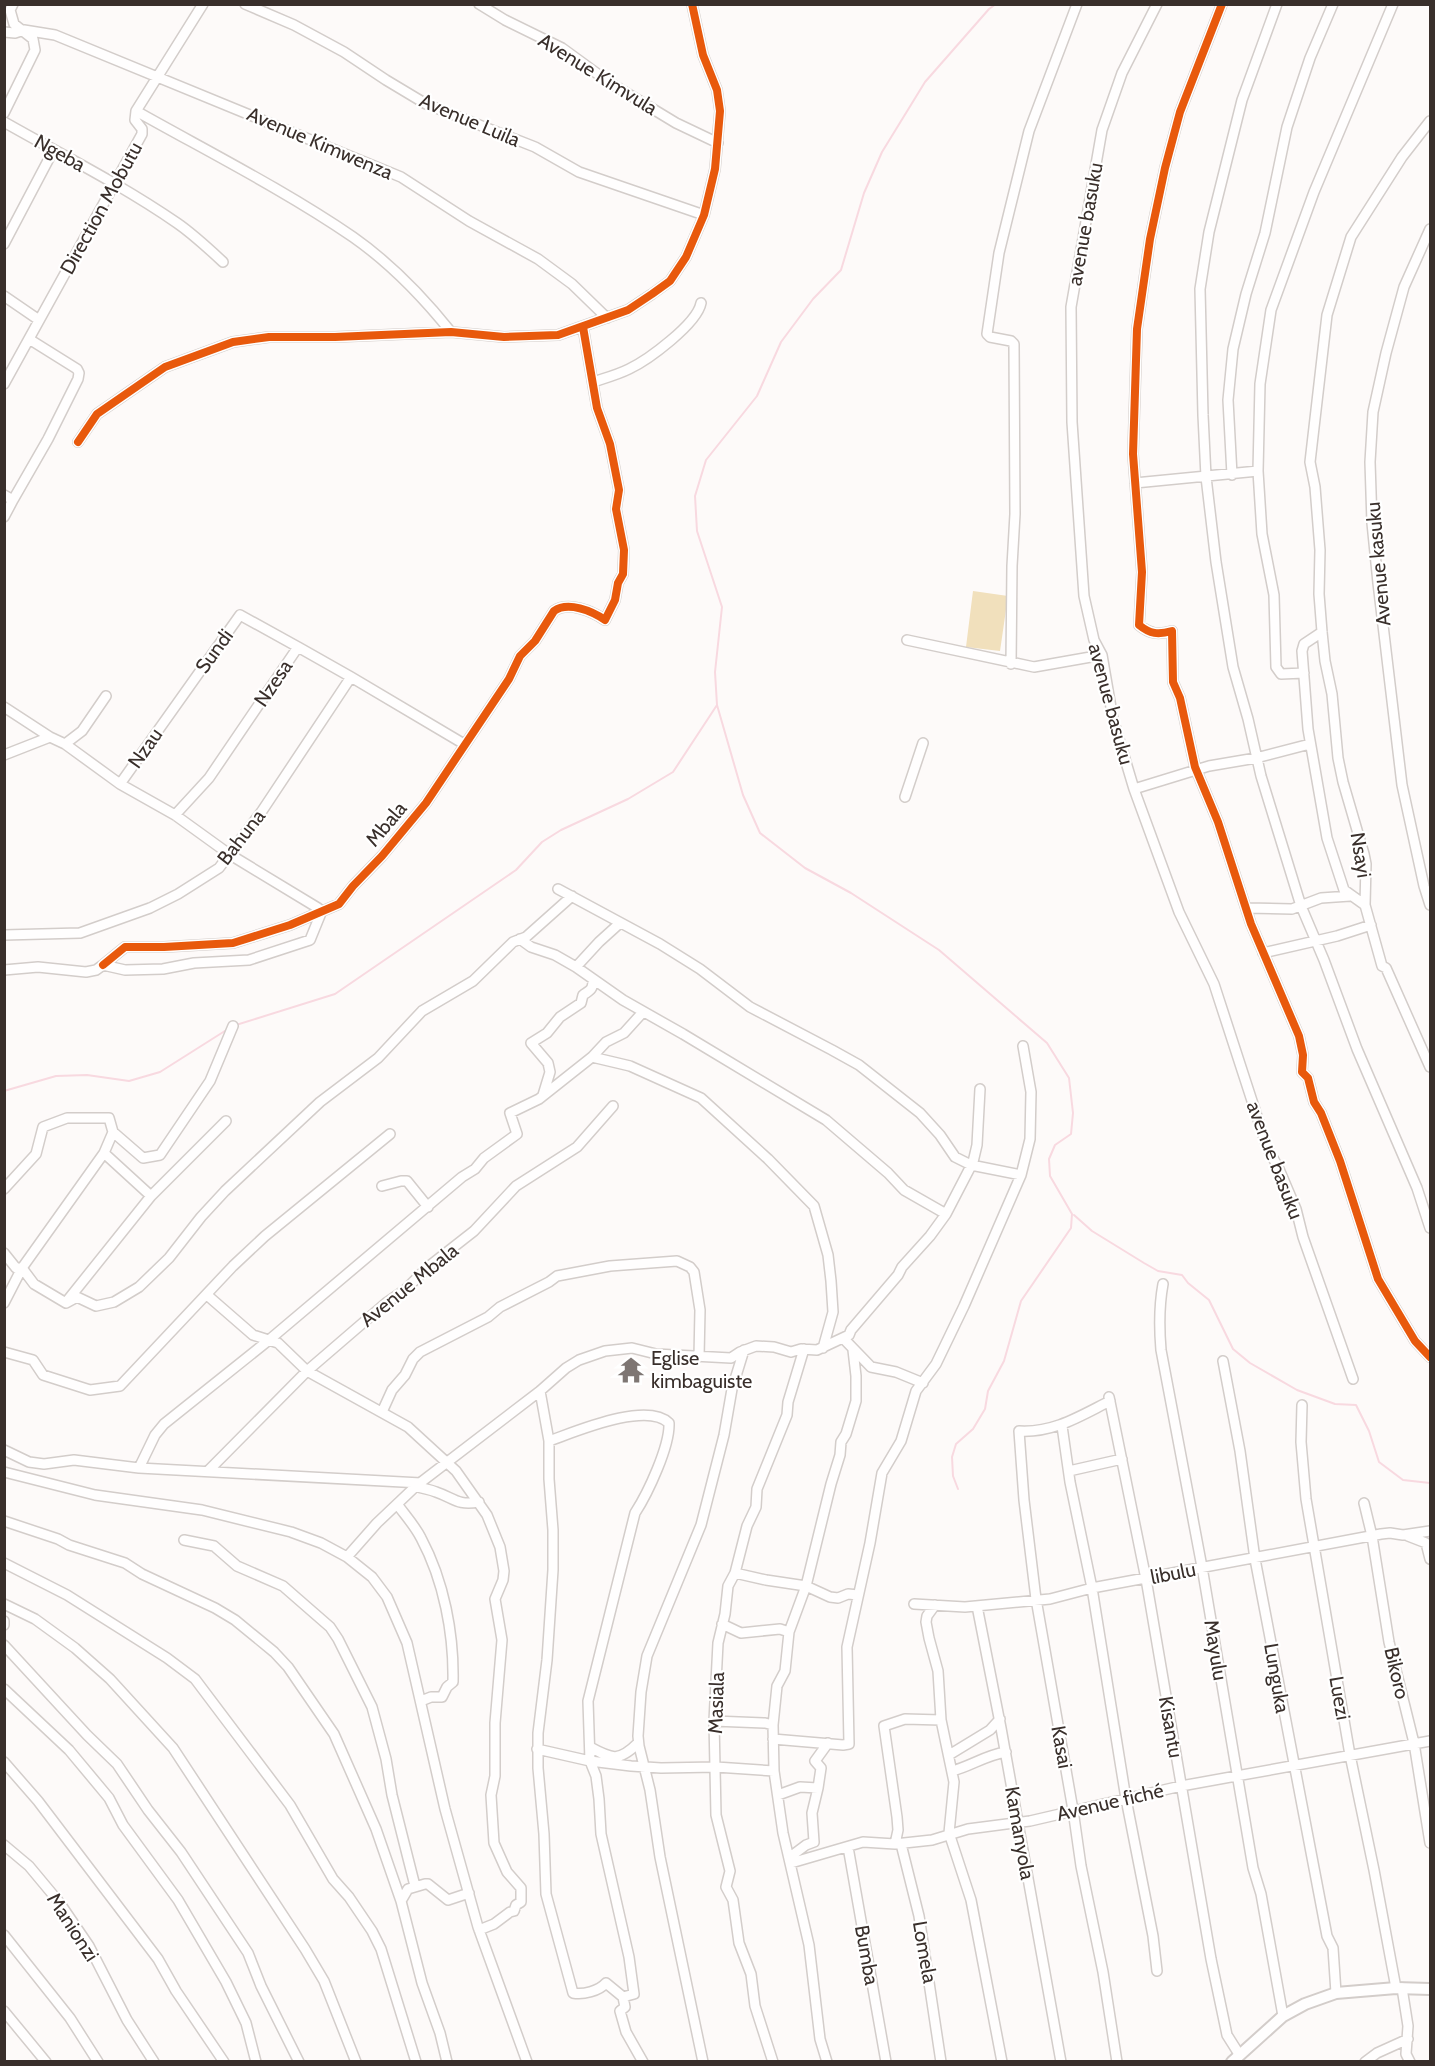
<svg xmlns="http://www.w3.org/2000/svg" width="1435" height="2066" viewBox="0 0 1435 2066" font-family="Cabin,sans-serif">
	<rect width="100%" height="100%" fill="#fdfaf9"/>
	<path fill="#f1e0bc" d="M973,591L1008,596L1000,651L966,647Z"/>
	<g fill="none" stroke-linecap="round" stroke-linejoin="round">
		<path stroke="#f8d9e0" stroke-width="2" d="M717,705L743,795L760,833L805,868L851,893L939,950L1047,1043L1069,1078L1073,1113L1071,1134L1055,1145L1049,1159L1050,1176L1072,1214L1071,1228L1021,1301L1004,1361L988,1391L985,1409L973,1429L956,1444L952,1457L953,1476L958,1489
			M236,1025L335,994L516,870L542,842L561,830L628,799L673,772L717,705L715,672L722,607L697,531L695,496L706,460L757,396L781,342L813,299L841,270L864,193L882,152L925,82L989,9L996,4
			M4,1091L56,1076L87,1075L129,1081L160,1072L228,1029
			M1074,1215L1092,1231L1144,1263L1158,1271L1182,1275L1188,1283L1209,1300L1233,1349L1250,1363L1297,1390L1335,1404L1356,1405L1369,1431L1379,1462L1403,1480L1430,1483"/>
		<g stroke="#d3cdca" stroke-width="12">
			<path id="minor" d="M245,4L294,25L344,52L386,80L426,104L535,147L579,172L704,215
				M479,4L505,20L562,48L610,83L676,123L718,143
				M1157,4L1122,73L1102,130L1071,307L1072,422L1084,596L1094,640L1102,655L1113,719L1134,789L1179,912L1214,984L1267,1147L1279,1169L1296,1209L1303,1237L1353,1379
				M1222,4L1180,112L1165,168L1150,239L1137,329L1133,454L1142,572L1139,625C1150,634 1158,635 1172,631L1173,682L1180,698L1195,767L1218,822L1251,924L1299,1036L1303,1055L1302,1072L1308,1078L1314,1102L1321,1113L1340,1161L1378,1279L1415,1341L1430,1357
				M1277,4L1242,100L1209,232L1200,289L1203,415L1206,477L1216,562L1233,667L1248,719L1261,776L1301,906L1324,960L1357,1049L1417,1188L1430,1228
				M4,32L15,33L24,30L55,35L401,177L469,221L538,259L572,284L607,318
				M136,111C207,151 286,191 353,237C390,263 423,297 451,332
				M4,113L35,50L33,39L14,24L10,10L13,4
				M1430,121L1402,157L1351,237L1327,315L1310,462L1315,487L1320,550L1319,594L1322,632L1325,661L1332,694L1338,758L1343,782L1364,854L1366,864L1365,905L1382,966L1386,968L1430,1067
				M4,122C62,155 122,185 177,223C193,234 208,248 223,262
				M1430,229L1404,287L1386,353L1373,412L1370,462L1372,523L1378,583L1402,785L1424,886L1430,905
				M4,244L53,151
				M4,296L39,320
				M593,382C605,378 617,375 629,369C648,360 697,324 701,303
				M4,384L142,134V129L135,120L136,111L203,4
				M78,442L97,414L165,367L233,342L269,337H335L451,332L504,337L558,335L628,310L652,294L670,281L686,257L704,215L715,169L720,111L717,90L703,55L692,4
				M1232,475L1228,400L1233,349L1246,294L1265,233L1287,127L1310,58L1333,4
				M1135,483L1258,471
				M4,495L13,500L48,439L78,379L79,373L77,369L29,339
				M4,517L13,500
				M1322,632L1304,644L1302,651L1308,729L1327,838L1344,890L1365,905
				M907,640L1034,667L1102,655
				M1011,664L1012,566L1015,514L1014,344L1011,341L990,337L987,334L999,253L1029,131L1077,4
				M1304,673L1281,674L1276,667L1274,595L1262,534L1258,471L1260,384L1271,310L1314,192L1393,4
				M4,707L50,737
				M65,744L82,731L106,696
				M4,755L50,737L65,744L120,784L240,615L298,647
				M120,784L175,815L229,854L318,908L321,913
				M1134,789L1209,766L1256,758L1310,744
				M905,797L923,743
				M175,815L209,778L298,647L351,677L464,744
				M558,889L660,944L700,969L750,1007L832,1050L859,1065L920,1113L940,1135L955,1157L971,1165L1021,1175
				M1246,908L1292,909L1321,898L1350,896
				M4,935L80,933L150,908L178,894L219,868L262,811L351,677
				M520,939L531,947L555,955L576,967L623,1000L683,1034L826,1120L888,1173L904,1190L946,1214
				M1263,953L1337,936L1371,925
				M103,965L125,947H164L233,943L290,925L339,904L353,886L382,856L426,803L509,679L520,656L535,641L554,611C568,601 592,611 605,620L615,600L618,583L623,574L624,550L616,509L619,490L610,444L597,408L583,327
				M576,967L599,942L620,923
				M4,970L38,967L86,972L96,970L103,965L125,970L163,969L194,963L249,960L310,940L321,913
				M592,1057L630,1066L701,1098L768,1159L814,1206L828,1255L831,1281L833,1312L823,1348
				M543,1095L550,1072L548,1063L531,1043L547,1033L560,1017L581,1003L583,995C591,990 593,989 593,979
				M104,1153L151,1196
				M382,1186L401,1181H407L428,1207
				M4,1189L36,1154L43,1127L67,1118H109L113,1132L143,1158L160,1155L210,1081L233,1026
				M4,1253L16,1268H22L34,1284L66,1303L77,1297L96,1306L114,1302L139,1287L169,1258L201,1217L225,1191L320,1102L378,1058L422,1011L473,981L513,942L526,937L572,896
				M1163,1284C1159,1306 1159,1327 1161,1350L1202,1567L1253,1868L1261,1894L1283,2016
				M207,1295L253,1335L278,1343L307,1371L408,1427L456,1471L487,1515L500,1547L504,1571L503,1580L495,1599L502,1640L495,1723V1776L491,1795L494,1843L507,1872L521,1888V1902L516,1905L514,1911L510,1912L494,1924L479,1930
				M67,1301L151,1196L226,1121
				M4,1303L22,1268L104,1153L113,1132
				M843,1338L871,1367L896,1372L923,1383
				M4,1352L33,1360L43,1375L90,1390L120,1386L233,1266L265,1236L390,1134
				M1223,1361L1240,1451L1255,1559L1327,1936L1333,1948L1336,1993
				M540,1391L549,1441V1479L553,1530V1570L547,1660L538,1733V1768L544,1834L546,1894L573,1993C583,1995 599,1991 606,1983L623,1997
				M1109,1397L1146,1579L1211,1959L1227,2035L1239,2054
				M1110,1401C1080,1416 1054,1433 1019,1431L1024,1500L1036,1599L1073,1810L1081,1866L1103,1972L1117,2062
				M1302,1405L1301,1442L1306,1499L1350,1755L1374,1870L1396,1988
				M382,1412L392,1390L405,1375L413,1359L420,1352L488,1317L500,1307L549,1282L557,1276L610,1266L677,1261L690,1267L694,1272L700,1310L699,1357
				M1062,1426L1070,1482L1092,1588L1126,1799L1153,1936L1157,1971
				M549,1441C575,1432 646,1401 669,1423C670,1446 648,1493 635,1513L588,1701L590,1761L596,1776L599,1799L601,1834L629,1957L634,1994L623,1997L625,2007L620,2011L626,2032L643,2062
				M4,1450L29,1462L44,1464L74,1460L139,1468L421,1483
				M139,1468L155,1435L164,1424L269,1340L462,1177L475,1169L484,1158L517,1134L510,1113L539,1099L592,1057L606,1042L624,1033L643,1012
				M208,1471L307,1371L386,1303L405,1290L428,1267L474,1231L516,1186L577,1147L613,1106
				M1069,1471L1122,1459
				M4,1472L95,1495L202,1510L291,1532L321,1543L347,1557L372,1577L387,1597L407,1643L445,1809L478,1927L527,2062
				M416,1486C423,1489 429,1489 436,1492C454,1498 457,1506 479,1502
				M1364,1503L1372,1536L1389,1642L1414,1743L1430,1843
				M397,1504C405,1515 415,1526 421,1538C444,1581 454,1634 453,1682L447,1687L442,1697H431L421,1701
				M4,1521L58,1539L69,1545L125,1563L142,1574L215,1608L235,1620L274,1652L288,1667L334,1734L376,1829L401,1901L422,1983L440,2033L447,2062
				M1408,1536L1426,1543L1430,1559
				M184,1540L214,1546L237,1566L283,1586L330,1627L338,1639L372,1707L386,1759L392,1795L415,1886
				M347,1557L377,1523L416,1486L540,1391L566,1368L579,1360L605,1351L632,1348L656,1354L731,1358L740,1352L756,1346L774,1347L791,1352L801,1349L817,1350L849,1335L851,1330L898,1275L902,1267L930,1236L946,1214L973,1162L977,1145L980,1089
				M4,1563L67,1595L167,1658L195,1679L290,1805L333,1879L349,1897L372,1931L381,1949L416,2062
				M735,1573L766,1580L806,1586L830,1597L838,1598L848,1594L858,1595
				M4,1604L35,1619L75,1648L110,1679L173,1748L305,1949L324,1981L356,2062
				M914,1604L965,1607L1050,1599L1092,1588L1381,1534L1390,1533L1403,1535L1430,1531
				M935,1605L927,1616L926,1622L929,1638L938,1671L941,1720L954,1782L949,1833L971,1900L1002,2062
				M977,1606L1001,1728L1061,2062
				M4,1621V1625
				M722,1624L741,1633L780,1629L789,1632
				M4,1645L87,1735L117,1764L148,1810L181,1852L248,1953L261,1986L299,2062
				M4,1689L69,1750L109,1798L123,1825L178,1900L226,1982L246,2023L256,2062
				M714,1721L765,1723L773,1725
				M773,1739L843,1745L849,1744L847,1647L870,1543L882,1473L901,1441L916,1391L936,1364L964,1306L1021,1175L1030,1139L1031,1092L1023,1046
				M590,1747C612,1759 619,1762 638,1743
				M537,1749L590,1761L631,1766L661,1768L716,1767L774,1771
				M949,1755L990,1730L1000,1719
				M4,1762L38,1801L158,1959L176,1991L224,2062
				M952,1771C971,1766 986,1755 1006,1752
				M778,1795L800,1787L818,1788
				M895,1844L898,1830L897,1817L884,1726L905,1719L941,1720
				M901,1844L919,1916L941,2062
				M4,1845L29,1866L59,1902L89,1946L127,2020L154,2062
				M848,1847L886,2062
				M790,1857L806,1845L814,1842L812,1813L818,1788L821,1768L815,1761L828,1743
				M791,1863L863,1842L895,1844L932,1840L968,1829L1030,1821L1181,1786L1430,1741
				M401,1901L408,1889L425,1884H428L448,1900L469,1893
				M4,1935L70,2018L98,2062
				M1402,1988L1408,2026L1406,2054L1410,2062
				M4,2011L46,2062
				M703,2062L660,1857L650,1790L639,1746L638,1736L641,1692L647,1656L701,1525L724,1435L732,1389L744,1350
				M773,2062L755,2006L751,1974L739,1943L733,1900L726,1887L730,1871L716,1815L714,1721L718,1643L725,1614L728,1586L735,1573L747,1526L756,1507L757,1489L787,1415L788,1402L804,1349
				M827,2062L820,2039L809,1945L783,1833L774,1771L773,1725L777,1686L785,1671L789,1632L806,1586L831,1484L840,1455L841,1442L846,1434L856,1401V1376L853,1350
				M1365,2062L1377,2053L1408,2039"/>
		</g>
		<g stroke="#d3cdca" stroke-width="14">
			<path id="tertiary" d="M1232,2062L1283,2016L1305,2004L1336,1993L1396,1988L1430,1989"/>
		</g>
		<use href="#minor" stroke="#fffefe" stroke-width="9"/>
		<use href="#tertiary" stroke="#fffefe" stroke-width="10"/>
		<g stroke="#fff" stroke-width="11">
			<path id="cycleway" d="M1222,4L1180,112L1165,168L1150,239L1137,329L1133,454L1142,572L1139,625C1150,634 1158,635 1172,631L1173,682L1180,698L1195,767L1218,822L1251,924L1299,1036L1303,1055L1302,1072L1308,1078L1314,1102L1321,1113L1340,1161L1378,1279L1415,1341L1430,1357
				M78,442L97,414L165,367L233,342L269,337H335L451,332L504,337L558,335L628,310L652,294L670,281L686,257L704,215L715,169L720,111L717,90L703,55L692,4
				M103,965L125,947H164L233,943L290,925L339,904L353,886L382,856L426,803L509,679L520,656L535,641L554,611C568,601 592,611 605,620L615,600L618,583L623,574L624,550L616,509L619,490L610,444L597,408L583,327"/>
		</g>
		<use href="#cycleway" stroke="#e8590c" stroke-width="8"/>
	</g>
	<defs>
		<g id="temple-bare" transform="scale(2.07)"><path d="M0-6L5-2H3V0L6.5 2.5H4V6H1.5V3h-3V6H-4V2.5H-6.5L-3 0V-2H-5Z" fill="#7e7673" stroke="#fff" stroke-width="2.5" paint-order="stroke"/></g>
	</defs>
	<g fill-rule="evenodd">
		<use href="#temple-bare" x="631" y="1370"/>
	</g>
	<g text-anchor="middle" stroke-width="4.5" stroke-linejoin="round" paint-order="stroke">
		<g font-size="20" fill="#392f2b" stroke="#fff">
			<text transform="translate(598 74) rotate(32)" y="7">Avenue Kimvula</text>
			<text transform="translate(470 120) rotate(23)" y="7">Avenue Luila</text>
			<text transform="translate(320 143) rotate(23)" y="7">Avenue Kimwenza</text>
			<text transform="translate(60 153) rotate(29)" y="7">Ngeba</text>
			<text transform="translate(101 208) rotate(-61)" y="7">Direction Mobutu</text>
			<text transform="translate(1085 224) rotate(-80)" y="7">avenue basuku</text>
			<text transform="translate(1378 564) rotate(-95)" y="7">Avenue kasuku</text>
			<text transform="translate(214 651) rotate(-54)" y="7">Sundi</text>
			<text transform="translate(273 683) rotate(-56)" y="7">Nzesa</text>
			<text transform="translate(1111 704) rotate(75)" y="7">avenue basuku</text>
			<text transform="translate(145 748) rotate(-55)" y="7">Nzau</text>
			<text transform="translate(386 824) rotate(-50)" y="7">Mbala</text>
			<text transform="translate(241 837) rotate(-52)" y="7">Bahuna</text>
			<text transform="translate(1361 855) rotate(81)" y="7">Nsayi</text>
			<text transform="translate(1275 1160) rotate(69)" y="7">avenue basuku</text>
			<text transform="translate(409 1285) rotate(-39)" y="7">Avenue Mbala</text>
			<text transform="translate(1173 1573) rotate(-11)" y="7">libulu</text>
			<text transform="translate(1216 1650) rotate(81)" y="7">Mayulu</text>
			<text transform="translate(1397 1673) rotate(77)" y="7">Bikoro</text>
			<text transform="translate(1277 1678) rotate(80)" y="7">Lunguka</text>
			<text transform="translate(1340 1698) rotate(80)" y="7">Luezi</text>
			<text transform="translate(716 1703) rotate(-88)" y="7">Masiala</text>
			<text transform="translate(1171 1727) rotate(80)" y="7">Kisantu</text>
			<text transform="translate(1062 1747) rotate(80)" y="7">Kasai</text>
			<text transform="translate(1110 1802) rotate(-13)" y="7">Avenue fiché</text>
			<text transform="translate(1020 1833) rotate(80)" y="7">Kamanyola</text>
			<text transform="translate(73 1927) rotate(57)" y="7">Manionzi</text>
			<text transform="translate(925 1952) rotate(80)" y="7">Lomela</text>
			<text transform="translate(867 1955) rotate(80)" y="7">Bumba</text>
		</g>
		<g font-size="20" fill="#392f2b" stroke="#fff" text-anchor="start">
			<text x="651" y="1365">Eglise<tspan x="651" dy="23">kimbaguiste</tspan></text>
		</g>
	</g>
	<rect width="1435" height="2066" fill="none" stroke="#392f2b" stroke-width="12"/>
</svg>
